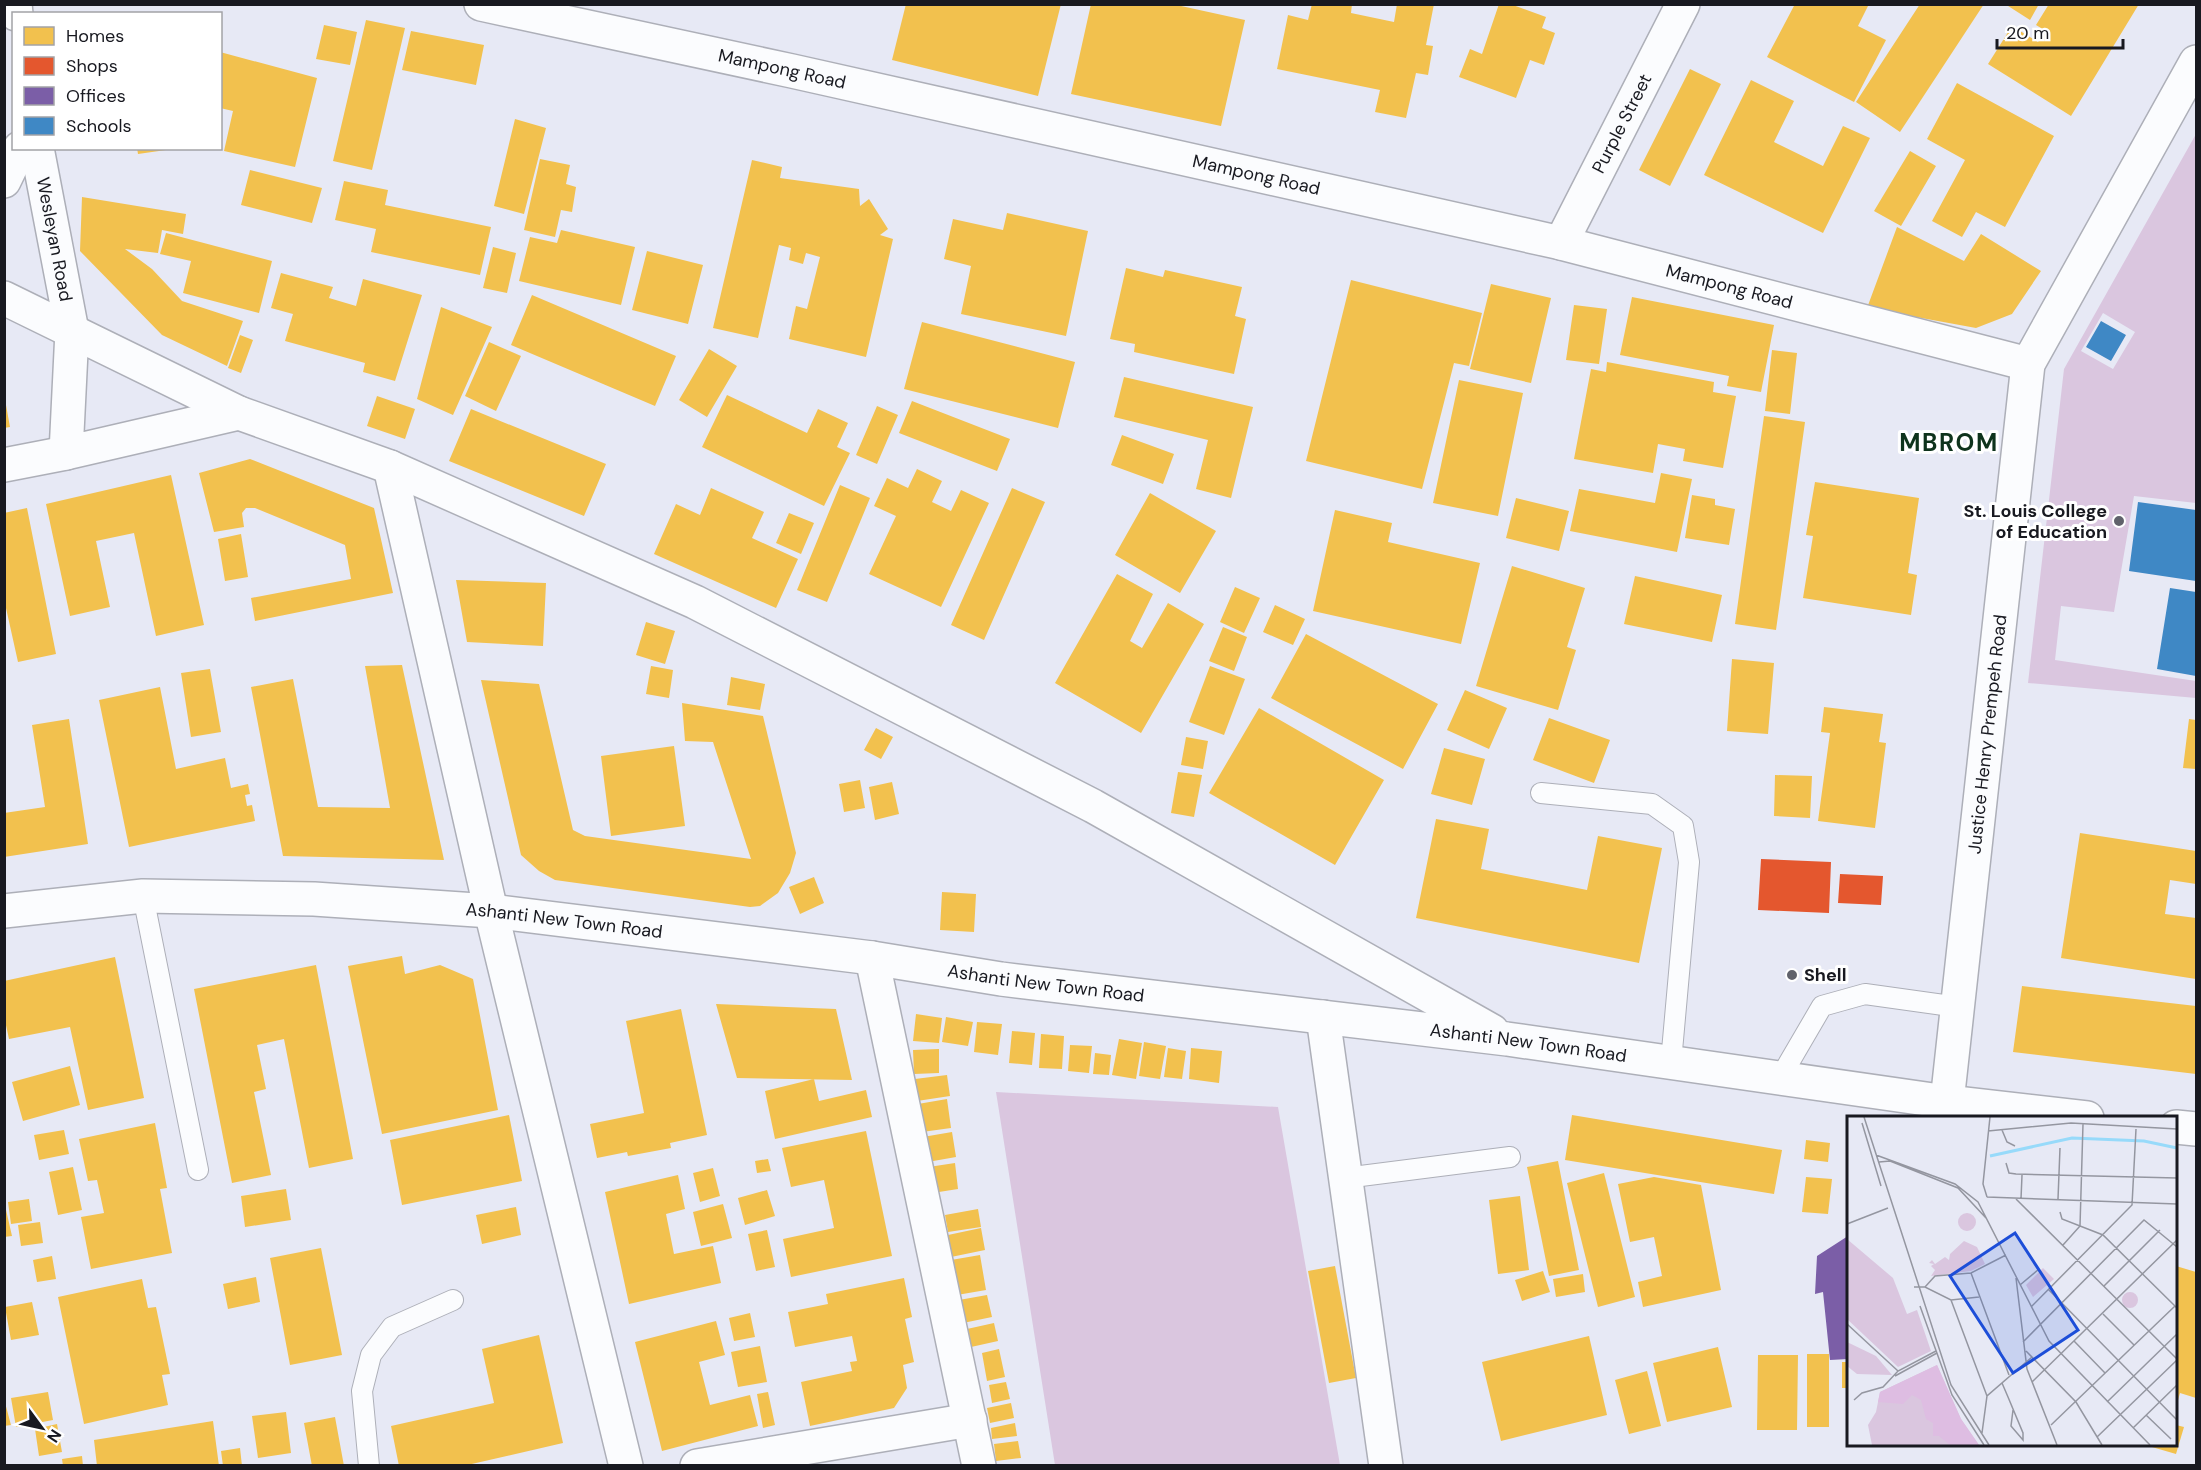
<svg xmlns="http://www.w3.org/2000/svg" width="2201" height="1470" viewBox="0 0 2201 1470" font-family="'DM Sans',sans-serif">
	<rect width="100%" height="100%" fill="#e7e9f5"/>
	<path fill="#dac6df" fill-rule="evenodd" d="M2196,134V503L2134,496L2114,612L2061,606L2055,660L2196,681V698L2028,683L2064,369ZM2103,313L2135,332L2113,369L2081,351Z
		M996,1092L1278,1107L1340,1465H1055Z"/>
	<path fill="#f2c14e" d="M906,4H1061L1038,96L892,60Z
		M1091,4H1172L1245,20L1221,126L1071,94Z
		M1312,4H1352L1351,13L1394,22L1397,4H1434L1426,45L1433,46L1428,75L1416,73L1406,118L1375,112L1380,90L1277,69L1288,15L1308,20Z
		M1499,4H1510L1546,17L1542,28L1555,33L1544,65L1530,60L1516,98L1459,77L1470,49L1482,54Z
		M1795,4H1869L1858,26L1886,40L1854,102L1767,57Z
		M1920,4H1984L1900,132L1856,102Z
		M2005,4H2039L2030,20Z
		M2049,4H2139L2071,116L1988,64L2012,26L2038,42L2043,35L2038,33L2041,28L2036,25Z
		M366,20L405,28L372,170L333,161Z
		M324,25L357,32L350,65L316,59Z
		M411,31L484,45L476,85L402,70Z
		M220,52L317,78L295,167L224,151L233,111L220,108Z
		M1690,69L1721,84L1670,186L1639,170Z
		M1751,80L1794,101L1774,142L1823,166L1843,126L1870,138L1823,233L1704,175Z
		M1957,83L2054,136L2005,227L1976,212L1962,237L1932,221L1965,160L1927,139Z
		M515,119L546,128L524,214L494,206Z
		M137,148H166V150L138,154Z
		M1910,151L1936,166L1901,226L1874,211Z
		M540,159L570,165L566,184L576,187L572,212L561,210L555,237L524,230Z
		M752,160L782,167L780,178L859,189L860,206L869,199L888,229L880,235L893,239L866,357L789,339L796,306L807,309L820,257L806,253L803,264L789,260L791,248L779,245L758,338L713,328Z
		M250,170L322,188L312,223L241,205Z
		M344,181L388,190L385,205L491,227L480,275L371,252L376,229L335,220Z
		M82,197L186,214L183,234L162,230L158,253L125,249L152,269L182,301L243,321L227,366L162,335L80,251Z
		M1007,213L1088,231L1066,336L961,314L971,266L944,259L953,219L1003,230Z
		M1897,227L1964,261L1981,234L2041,271L2012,314L1976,328L1867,308Z
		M561,230L635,247L621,305L519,281L530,237L557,243Z
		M166,233L272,261L259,313L183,293L191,261L160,254Z
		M493,247L516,253L507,293L483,288Z
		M647,251L703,265L688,324L632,310Z
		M1126,268L1163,277L1165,270L1242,287L1235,316L1246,319L1234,374L1134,352L1135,344L1110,339Z
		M281,273L333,287L329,298L356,306L363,279L422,295L395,381L363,372L365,363L285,341L293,314L271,308Z
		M1351,280L1482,313L1469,366L1454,363L1422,489L1306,461Z
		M1491,284L1551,298L1531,383L1470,369Z
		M532,295L676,356L655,406L511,345Z
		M1632,297L1774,325L1761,392L1727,386L1729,376L1620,355Z
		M1574,305L1607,309L1599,364L1566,360Z
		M441,307L492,327L453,415L417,399Z
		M922,322L1075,362L1058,428L904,389Z
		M240,335L253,340L241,373L228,368Z
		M489,342L521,356L496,411L465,396Z
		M709,349L737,366L707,417L679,400Z
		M1772,350L1797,353L1790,414L1765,411Z
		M1607,362L1714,382L1713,392L1736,396L1723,468L1683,461L1685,449L1658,444L1653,473L1574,459L1591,369L1606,372Z
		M1124,377L1253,407L1231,498L1196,489L1208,440L1114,417Z
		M1459,380L1523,393L1498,516L1433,503Z
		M4,394L10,427L4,428Z
		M727,395L807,433L818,409L848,423L837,447L850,453L824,506L702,447Z
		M377,396L415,409L405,439L367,426Z
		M912,401L1010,439L997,471L899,433Z
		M877,406L898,415L877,464L856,455Z
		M471,409L606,464L584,516L449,461Z
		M1764,416L1805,422L1776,630L1735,624Z
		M1122,435L1174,454L1163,484L1111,465Z
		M250,459L374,508L393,593L255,621L251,598L351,579L345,545L255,508H246L242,513L244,527L214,532L199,473Z
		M917,469L942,481L932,502L951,511L961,490L989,503L941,607L869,574L896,516L874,506L887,478L908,488Z
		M1661,473L1692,479L1677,552L1570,531L1579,489L1655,503Z
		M171,475L204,625L156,636L134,533L96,541L110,607L70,616L46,504Z
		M1815,482L1919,498L1908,573L1917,575L1911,615L1803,598L1813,536L1806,535Z
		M840,485L870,498L827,602L797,590Z
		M711,488L764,512L752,538L798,559L776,608L654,554L676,504L700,515Z
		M1012,488L1045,502L984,640L951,625Z
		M1150,493L1216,531L1180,593L1115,555Z
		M1692,495L1715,499V505L1735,509L1729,545L1685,538Z
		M1516,498L1569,511L1559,551L1506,538Z
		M27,508L56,654L18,662L4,599V513Z
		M1335,510L1392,523L1388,542L1480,563L1461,644L1313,611Z
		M789,513L814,523L801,554L776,543Z
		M241,534L248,577L225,581L218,539Z
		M1512,566L1585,588L1567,647L1576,650L1558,710L1476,686Z
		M1117,574L1153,594L1130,641L1142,648L1168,603L1204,624L1141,733L1055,683Z
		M1635,576L1722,595L1712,642L1624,624Z
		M456,580L546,583L543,646L467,642Z
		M1235,587L1260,598L1244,633L1220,622Z
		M1275,605L1305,619L1293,645L1263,632Z
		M646,622L675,631L665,664L636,655Z
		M1223,627L1247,637L1234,671L1209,661Z
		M1306,634L1438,704L1403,769L1271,698Z
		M1732,659L1774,663L1768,734L1727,731Z
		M402,665L444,860L283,856L251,687L293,679L318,807L390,808L365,666Z
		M651,666L673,670L669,698L646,694Z
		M1210,666L1245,679L1224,735L1189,722Z
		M210,669L221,732L191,737L181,673Z
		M731,677L765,684L760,710L727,705Z
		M481,680L539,684L573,830L585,836L751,859L713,742L685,741L682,703L763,716L796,853L790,873L778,893L760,906L750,907L555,880L539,871L521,855Z
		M160,687L176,769L225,758L231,788L248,784L250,794L245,795L247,806L252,805L255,821L129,847L99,700Z
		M1465,690L1507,708L1489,749L1447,730Z
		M1824,707L1883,714L1879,742L1886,743L1875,828L1818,821L1830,733L1821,732Z
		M1259,708L1384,780L1335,865L1209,793Z
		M1549,718L1610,740L1594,783L1533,760Z
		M69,719L88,844L4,857V813L45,807L32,725Z
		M2189,719L2196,720V769L2183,768Z
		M876,728L893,737L881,759L864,750Z
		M1186,737L1208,741L1203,769L1181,765Z
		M674,746L685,826L611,836L601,756Z
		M1444,748L1485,759L1472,805L1431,794Z
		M1178,772L1202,775L1194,817L1171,813Z
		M1775,775L1812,776L1810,818L1774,816Z
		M860,780L865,808L844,812L839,784Z
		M892,782L899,814L875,820L869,787Z
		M1436,819L1489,829L1481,869L1587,890L1598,836L1662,848L1639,963L1416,918Z
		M2080,833L2196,851V884L2170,880L2165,914L2196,918V979L2061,958Z
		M814,877L824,903L800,914L789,887Z
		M942,892L976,894L974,932L940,930Z
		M402,956L405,974L440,965L473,979L498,1110L382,1134L348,966Z
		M115,957L144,1098L88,1110L70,1027L9,1039L4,1016V981Z
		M316,965L353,1159L309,1168L284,1039L257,1045L266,1089L254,1092L271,1175L232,1183L194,989Z
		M2022,986L2196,1006V1074L2013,1052Z
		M716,1004L836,1009L852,1080L737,1078Z
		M681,1009L707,1135L670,1143L671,1148L628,1156L627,1152L597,1158L590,1124L644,1113L626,1021Z
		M916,1014L942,1018L939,1043L913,1041Z
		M946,1017L973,1022L968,1046L942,1042Z
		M977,1022L1002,1024L998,1055L974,1052Z
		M1012,1031L1035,1033L1032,1065L1009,1063Z
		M1041,1034L1064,1036L1062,1069L1039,1068Z
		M1119,1039L1142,1043L1136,1079L1112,1075Z
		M1144,1042L1166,1046L1160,1079L1139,1076Z
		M1070,1045L1092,1046L1089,1073L1068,1071Z
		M1168,1048L1186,1051L1182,1079L1164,1077Z
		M1191,1048L1222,1051L1219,1083L1189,1079Z
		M939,1049V1073L914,1074L913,1050Z
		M1095,1053L1111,1055L1109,1075L1093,1074Z
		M70,1066L80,1105L23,1121L12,1082Z
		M947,1075L950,1096L917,1101L915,1079Z
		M814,1079L819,1101L866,1090L872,1117L775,1139L765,1091Z
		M947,1099L951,1128L922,1132L918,1104Z
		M509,1115L522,1181L402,1205L390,1140Z
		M1572,1115L1782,1150L1774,1194L1565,1160Z
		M155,1123L167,1188L160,1189L172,1253L91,1269L81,1217L104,1213L97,1180L88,1181L79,1139Z
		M64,1130L69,1154L39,1160L34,1135Z
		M866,1131L892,1256L791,1277L783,1239L834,1228L824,1180L791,1187L782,1148Z
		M952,1132L956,1157L922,1163L917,1138Z
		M1806,1140L1830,1143L1828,1162L1804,1159Z
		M768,1159L771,1171L757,1173L755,1161Z
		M1558,1161L1579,1270L1549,1276L1527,1167Z
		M955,1163L958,1189L926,1194L922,1168Z
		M73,1167L82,1210L58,1215L49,1172Z
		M713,1168L720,1196L700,1202L693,1173Z
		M1604,1173L1635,1297L1598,1307L1567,1183Z
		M678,1175L685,1209L666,1214L674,1254L713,1246L721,1283L629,1304L605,1192Z
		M1654,1177L1701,1185L1721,1290L1643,1307L1638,1282L1662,1276L1654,1237L1630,1242L1618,1184Z
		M1806,1177L1832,1179L1828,1214L1802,1212Z
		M286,1189L291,1220L245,1227L241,1196Z
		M767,1190L775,1216L745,1225L738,1198Z
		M1520,1196L1529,1270L1498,1274L1489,1200Z
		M29,1199L32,1221L11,1224L8,1202Z
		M4,1201L12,1236L4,1237Z
		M723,1204L732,1238L701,1246L693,1212Z
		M516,1207L521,1235L482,1244L476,1215Z
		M978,1209L981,1227L948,1232L945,1215Z
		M40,1222L43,1243L21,1246L18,1225Z
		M981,1228L985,1250L951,1257L948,1235Z
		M767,1230L775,1267L756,1271L748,1234Z
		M321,1248L342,1355L290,1365L270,1258Z
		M980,1255L986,1290L957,1295L951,1260Z
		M52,1256L56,1279L37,1282L33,1260Z
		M1335,1266L1356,1378L1329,1383L1308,1271Z
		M2176,1266L2196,1272V1398L2180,1393L2176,1407Z
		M1543,1271L1550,1292L1522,1301L1515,1280Z
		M1583,1274L1585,1292L1556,1297L1553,1279Z
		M256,1277L260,1302L228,1309L223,1284Z
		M904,1278L912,1317L905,1319L914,1362L903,1365L907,1388L894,1408L810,1426L801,1382L852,1371L850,1362L857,1361L852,1336L795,1347L788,1312L828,1304L826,1294Z
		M142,1279L148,1308L156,1307L170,1374L162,1375L168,1405L84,1424L58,1297Z
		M987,1295L992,1317L963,1323L959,1300Z
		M32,1302L39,1335L11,1340L5,1307Z
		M750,1313L755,1337L734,1341L729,1318Z
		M716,1321L725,1355L699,1362L710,1405L750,1395L758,1426L662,1451L635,1342Z
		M994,1323L998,1341L971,1347L967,1329Z
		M539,1335L563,1443L463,1466H399L391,1426L494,1403L482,1349Z
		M1589,1336L1607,1415L1501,1441L1482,1362Z
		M760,1346L767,1382L738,1387L731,1352Z
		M1718,1347L1732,1407L1667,1422L1653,1363Z
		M999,1349L1005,1377L987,1381L982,1353Z
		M1807,1354H1829V1427H1807Z
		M1758,1355H1798L1797,1430H1757Z
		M1842,1362H1848V1388H1842Z
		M1647,1371L1661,1426L1629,1434L1615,1380Z
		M1006,1382L1010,1399L992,1403L989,1385Z
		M48,1392L53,1420L16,1427L11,1398Z
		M768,1392L775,1425L763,1428L757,1394Z
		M4,1399L11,1425L4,1426Z
		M1011,1403L1014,1418L990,1423L987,1408Z
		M286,1412L291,1453L258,1458L252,1416Z
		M335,1417L344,1466H312L304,1423Z
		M213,1421L219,1466H97L94,1440Z
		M1015,1423L1017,1436L992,1439L991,1428Z
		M57,1424L62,1452L39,1456L35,1429Z
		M2176,1425L2184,1427L2176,1454L2145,1445L2176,1444Z
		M1018,1441L1021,1458L996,1461L994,1444Z
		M240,1448L242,1466H223L221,1451Z
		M82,1456L83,1466H63L62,1459Z"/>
	<path fill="#e4572e" d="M1761,859L1831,862L1829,913L1758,910Z
		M1840,874L1883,876L1881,905L1838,903Z"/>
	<path fill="#7b5ea7" d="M1848,1236V1359L1830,1360L1823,1292L1815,1294L1817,1256Z"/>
	<path fill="#3f88c5" d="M2101,321L2126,335L2111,361L2086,347Z
		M2138,502L2196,510V581L2129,571Z
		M2170,588L2196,592V676L2157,669Z"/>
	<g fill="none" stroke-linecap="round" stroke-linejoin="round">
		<g stroke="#adafb8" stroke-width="22">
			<path id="lane" d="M1541,793L1652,804L1683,826L1689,862L1671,1062
				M143,896L198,1170
				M1780,1078L1822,1006L1865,994L1958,1007
				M1345,1178L1510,1157
				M369,1466L362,1391L371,1355L392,1327L453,1300"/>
		</g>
		<g stroke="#adafb8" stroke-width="36">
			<g id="street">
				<path id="s1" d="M481,4L792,71L1561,243L2028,364"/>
				<path id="s2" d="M1561,243L1683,4"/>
				<path d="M4,465L66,453"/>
				<path d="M390,467L491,911L626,1466"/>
				<path d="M872,958L979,1466"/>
				<path d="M1323,1017L1386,1466"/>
				<path id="s3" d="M1947,1102L2028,364L2196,62"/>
				<path d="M697,1466L970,1420"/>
			</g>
		</g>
		<g stroke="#adafb8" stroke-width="36">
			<g id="secondary">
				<path d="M15,4L16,14"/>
				<path id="s4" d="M37,148L72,331L66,453L239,413"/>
				<path d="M4,181L20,148"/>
				<path d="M4,298L239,413L390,467L695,602L1093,806L1492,1031"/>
				<path id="s5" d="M4,911L143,896L314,899L491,911L872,958L1001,979L1507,1039L1947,1102L2087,1118"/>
				<path d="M2176,1127L2196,1129"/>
			</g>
		</g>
		<use href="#lane" stroke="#fbfcfe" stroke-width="20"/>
		<use href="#street" stroke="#fbfcfe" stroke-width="33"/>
		<use href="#secondary" stroke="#fbfcfe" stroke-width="33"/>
	</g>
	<g fill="#60626b" stroke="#fff" stroke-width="2">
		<circle cx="2119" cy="521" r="6"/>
		<circle cx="1792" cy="975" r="6"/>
	</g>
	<g text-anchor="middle" stroke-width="6" stroke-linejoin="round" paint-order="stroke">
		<g font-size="18" fill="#181920" stroke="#fff">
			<text dy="6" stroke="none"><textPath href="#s1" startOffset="308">Mampong Road</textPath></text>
			<text dy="6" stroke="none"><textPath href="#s2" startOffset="134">Purple Street</textPath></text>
			<text dy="6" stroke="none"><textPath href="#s1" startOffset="794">Mampong Road</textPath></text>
			<text dy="6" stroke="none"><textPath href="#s4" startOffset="93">Wesleyan Road</textPath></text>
			<text dy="6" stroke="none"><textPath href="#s1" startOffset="1280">Mampong Road</textPath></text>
			<text dy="6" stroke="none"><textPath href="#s3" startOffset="370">Justice Henry Prempeh Road</textPath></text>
			<text dy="6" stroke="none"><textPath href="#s5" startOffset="562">Ashanti New Town Road</textPath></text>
			<text dy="6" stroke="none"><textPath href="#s5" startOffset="1048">Ashanti New Town Road</textPath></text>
			<text dy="6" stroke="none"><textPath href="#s5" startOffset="1534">Ashanti New Town Road</textPath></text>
		</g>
		<g font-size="18" font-weight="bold" fill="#181920" stroke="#fff" text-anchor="end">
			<text x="2107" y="517">St. Louis College<tspan x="2107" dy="21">of Education</tspan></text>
			<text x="1804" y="981" text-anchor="start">Shell</text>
		</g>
		<g font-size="24" font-weight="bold" letter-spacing="1.5" fill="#0e331c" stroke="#fff">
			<text x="1949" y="451">MBROM</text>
		</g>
	</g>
	<g transform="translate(1847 1116)">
		<rect width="330" height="330" fill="#e7e9f5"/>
		<path d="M111 106a9 9 0 1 1 18 0a9 9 0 1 1-18 0ZM0,123L46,162L60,198L70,194L84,235L51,251L0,203ZM117,125L130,131L138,148L124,155L84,160L88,154L84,150L87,148L82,147L85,144L88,148L98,141L102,144L103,138ZM196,152L207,163L186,181L179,169ZM275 184a8 8 0 1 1 16 0a8 8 0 1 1-16 0ZM0,226L29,240L45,259L10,258L0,250ZM90,249L114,303L132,329H25L21,309L29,296L33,276Z" fill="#dac6df"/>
		<path d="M90,249L114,303L132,329H103L92,320H86V307L79,303L74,284L65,279L56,288L31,286L33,276Z" fill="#debde2"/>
		<path fill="none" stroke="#97dafa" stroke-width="3" d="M143,40L225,22L297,25L330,32"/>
		<path fill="none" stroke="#9496a0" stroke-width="1.5" d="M17,1L104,269L142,329M15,7L34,70M155,14L160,26L168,30M141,15L224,7L330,13M29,39L108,68L131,86L202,225L303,329M32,46L43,45L111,72L139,102M159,47L162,57L169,58L330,62M140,81L330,88M140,81L136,68L143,1M169,83L330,243M174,83L175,59M211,83L213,32M213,96L215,103L256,119L330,192M0,108L41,92M216,129L233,110L236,8M124,157L162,259M169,162L180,253L210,329M173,169L192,153M257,170L313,114M67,171H78L104,184L132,181M78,171L88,160L124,157L159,139M201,173L330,304M104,184L140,280M73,190L105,279L137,329M184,191L285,89L289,13M256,198L287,229M0,208L51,255M227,225L258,257M176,226L297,104L330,131M179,235L229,286L255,329M48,260L90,237M185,266L330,124M155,267L161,281L176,317V324L164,310L166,294M7,284L15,277L36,271L51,255L89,235M260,286L330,218M299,299L324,323M204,309L328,190M286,312L330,269M135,317L140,280L185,241M250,321L330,244"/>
		<path fill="#1d4ed8" fill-opacity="0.15" stroke="#1d4ed8" stroke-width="3" d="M168,117L231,214L166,257L103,160Z"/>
		<rect width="330" height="330" fill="none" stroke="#181920" stroke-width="3"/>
	</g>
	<rect width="2201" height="1470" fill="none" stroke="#181920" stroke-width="12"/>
	<rect x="12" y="12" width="210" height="138" fill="#ffffff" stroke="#a3a3a6" stroke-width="1.5"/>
	<rect x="24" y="27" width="30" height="18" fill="#f2c14e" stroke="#a3a3a6" stroke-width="1.5"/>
	<text x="66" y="42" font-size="18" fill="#181920">Homes</text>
	<rect x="24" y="57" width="30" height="18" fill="#e4572e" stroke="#a3a3a6" stroke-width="1.5"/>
	<text x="66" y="72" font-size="18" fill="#181920">Shops</text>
	<rect x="24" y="87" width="30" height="18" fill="#7b5ea7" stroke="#a3a3a6" stroke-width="1.5"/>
	<text x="66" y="102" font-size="18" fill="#181920">Offices</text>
	<rect x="24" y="117" width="30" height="18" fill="#3f88c5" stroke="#a3a3a6" stroke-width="1.5"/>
	<text x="66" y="132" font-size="18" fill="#181920">Schools</text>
	<g transform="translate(42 1428) rotate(123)" stroke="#ffffff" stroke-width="4.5" paint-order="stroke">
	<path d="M0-4.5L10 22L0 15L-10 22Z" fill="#181920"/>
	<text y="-9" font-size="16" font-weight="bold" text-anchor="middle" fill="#181920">N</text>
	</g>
	<path d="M1997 39v9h126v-9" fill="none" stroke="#181920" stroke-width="3"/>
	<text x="2006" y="39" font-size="18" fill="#181920" stroke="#ffffff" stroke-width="4.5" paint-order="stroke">20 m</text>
</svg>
